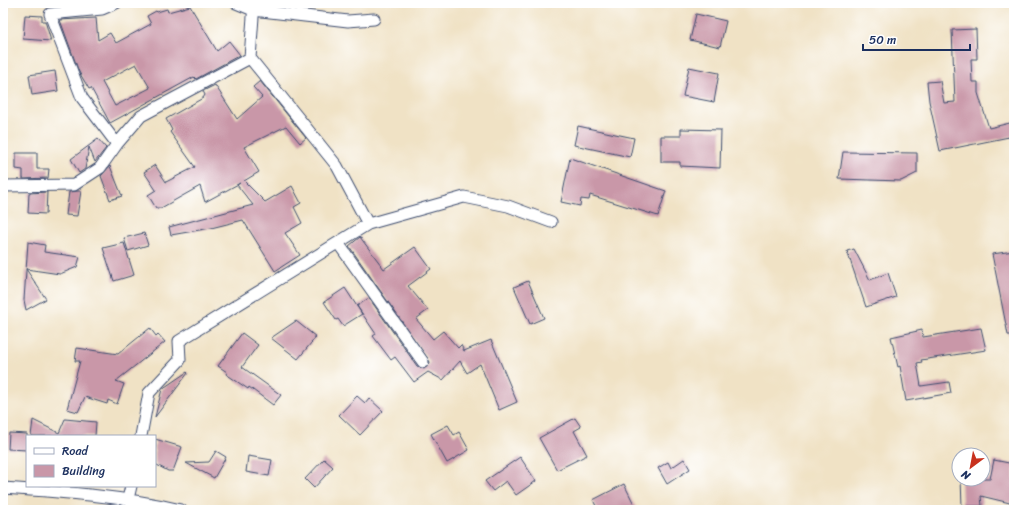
<svg xmlns="http://www.w3.org/2000/svg" width="1017" height="513" viewBox="0 0 1017 513" font-family="Sriracha,sans-serif">
	<rect width="100%" height="100%" fill="#fff"/>
	<filter id="ink" filterUnits="userSpaceOnUse"><feTurbulence type="fractalNoise" baseFrequency=".025" numOctaves="2"/><feDisplacementMap in="SourceGraphic" scale="8" xChannelSelector="R" yChannelSelector="G"/><feConvolveMatrix kernelMatrix="1 2 1 2 8 2 1 2 1" color-interpolation-filters="sRGB"/></filter>
	<filter id="wash" filterUnits="userSpaceOnUse"><feTurbulence type="fractalNoise" baseFrequency=".012" numOctaves="4" result="noise"/><feDisplacementMap in="SourceGraphic" scale="16" xChannelSelector="R" yChannelSelector="G"/><feGaussianBlur stdDeviation="0.9" result="paint"/><feColorMatrix in="noise" values="0 0 0 0 0 0 0 0 0 0 0 0 0 0 0 0 0 1.4 0 .05"/><feComposite in="paint" operator="in"/></filter>
	<g filter="url(#wash)">
		<rect width="100%" height="100%" fill="#f0e2c5"/>
		<g id="blocks">
			<path fill="#c997a8" fill-rule="evenodd" d="M190,6L217,51L229,41L240,55L196,79L194,77L110,123L91,88L89,89L79,72L60,20L96,18L98,40L110,33L116,43L151,24L147,16L156,11L157,12L167,9L168,12ZM136,64L150,88L115,106L102,82Z
				M696,14L726,21L720,47L690,40Z
				M25,15L42,16V21H45L51,41L23,39Z
				M976,29L977,59H971L972,82H978V93L989,128L1014,122V136L940,151L929,101L927,82L940,81L944,103L955,102L952,30Z
				M689,67L719,73L714,102L683,96Z
				M55,71L58,91L32,95L29,75Z
				M260,81L306,138L300,143L286,126L244,147L259,172L244,181L265,202L292,186L301,203L294,207L302,223L285,233L300,255L275,271L243,220L211,228L171,235L169,227L253,205L237,185L240,183L205,202L200,186L161,208H156L148,195L156,190L144,172L155,165L166,182L195,167L170,132L172,130L166,119L203,98L205,95L203,91L215,85L237,119L262,97L253,87Z
				M578,126L634,138L630,157L574,145Z
				M681,129L721,130L720,168L680,166V162H661V136H681Z
				M98,139L106,148L95,162L89,147L85,169L79,173L71,159Z
				M843,152L917,153V173L901,181L839,179Z
				M16,153H37V169H49L48,178L23,179V170L16,169Z
				M570,158L666,191L658,216L590,195L589,200L581,199L580,206L561,202Z
				M110,166L122,196L110,200L101,176Z
				M78,191H81L77,216L66,215L69,192Z
				M47,192L46,214L28,213L29,193Z
				M144,233L148,245L128,251L124,238Z
				M360,237L384,269L415,247L431,269L408,286L428,310L416,319L433,339L443,331L458,348L461,345L464,351L491,340L517,402L499,410L480,364L467,373L460,361L443,380L428,372L414,382L395,357L391,360L373,336L376,334L357,306L369,298L417,366L424,369L429,365L430,362L349,246Z
				M28,242L45,245L44,252L80,257L77,267L60,274L26,269L46,299L26,310L24,300Z
				M124,243L134,275L114,281L103,248Z
				M854,249L870,280L888,273L896,297L866,307L847,251Z
				M1014,251V335H1008L992,254Z
				M528,281L544,318L530,324L514,287Z
				M345,288L362,314L343,326L338,319L336,320L324,302Z
				M296,321L316,337L298,359L271,338Z
				M150,328L156,336L158,334L165,342L116,381L124,384L117,404L108,400L107,404L85,397L78,412L67,409L80,361H75L77,348L118,354Z
				M981,328L986,350L921,360L922,362L917,363L921,386L949,382L951,393L906,401L900,366L898,367L891,337L922,330L923,337Z
				M242,333L258,345L242,367L281,395L273,405L249,387L248,389L226,374L227,372L218,366Z
				M187,372L188,373L155,417L162,389Z
				M357,396L365,403L369,398L383,411L360,435L339,415Z
				M575,418L581,427L574,431L587,455L557,470L539,438Z
				M65,419L96,422L95,436H31L33,420L59,433Z
				M448,425L454,435L459,432L469,450L447,463L431,434Z
				M9,433L27,434V450L8,449Z
				M155,439L182,447L173,471H168L155,464Z
				M216,451L226,457L214,478L186,463L209,462Z
				M248,456L272,460L269,476L246,472Z
				M520,457L536,481L516,495L506,481L493,491L485,481Z
				M324,459L333,467L314,488L305,479Z
				M684,459L690,469L667,484L658,468L668,462L671,468Z
				M994,460L1014,464V504L981,496L982,506H962L961,479H990Z
				M624,484L637,510H598L593,500Z"/>
		</g>
	</g>
	<g filter="url(#ink)">
		<use href="#blocks" fill-opacity="0" stroke="#3b4a6d" stroke-width="1"/>
		<g fill="none" stroke-linecap="round" stroke-linejoin="round">
			<g stroke="#3b4a6d" stroke-width="13">
				<path id="street" d="M116,3L102,9L50,14L82,98L117,144
					M236,3L253,10L348,21L374,19
					M250,58L337,166L368,224
					M3,186L74,185L100,168L117,144L141,116L250,58L254,3
					M338,243L423,362
					M141,436L149,393L180,360L179,341L368,224L464,197L508,206L551,222
					M3,488C63,492 122,496 181,510
					M128,499L131,486"/>
			</g>
			<use href="#street" stroke="#fff" stroke-width="11"/>
		</g>
	</g>
	<rect width="1017" height="513" fill="none" stroke="#fff" stroke-width="16"/>
	<rect x="26" y="435" width="130" height="52" fill="#ffffff" stroke="#a4acbf"/>
	<rect x="34" y="448" width="20" height="6" fill="#ffffff" stroke="#a4acbf"/>
	<text x="62" y="455" font-size="12" fill="#1b2f5e">Road</text>
	<rect x="34" y="465" width="20" height="12" fill="#c997a8" stroke="#a4acbf"/>
	<text x="62" y="475" font-size="12" fill="#1b2f5e">Building</text>
	<g transform="translate(971 467) rotate(212)"><circle r="19" fill="#ffffff" stroke="#a4acbf"/>
	<path d="M0-3L7 15L0 10L-7 15Z" fill="#c8321e"/>
	<text y="-6" font-size="11" font-weight="bold" text-anchor="middle" fill="#1b2f5e">N</text>
	</g>
	<path d="M863 44v6h107v-6" fill="none" stroke="#1b2f5e" stroke-width="2"/>
	<text x="869" y="44" font-size="12" fill="#1b2f5e" stroke="#ffffff" stroke-width="3" paint-order="stroke">50 m</text>
</svg>
